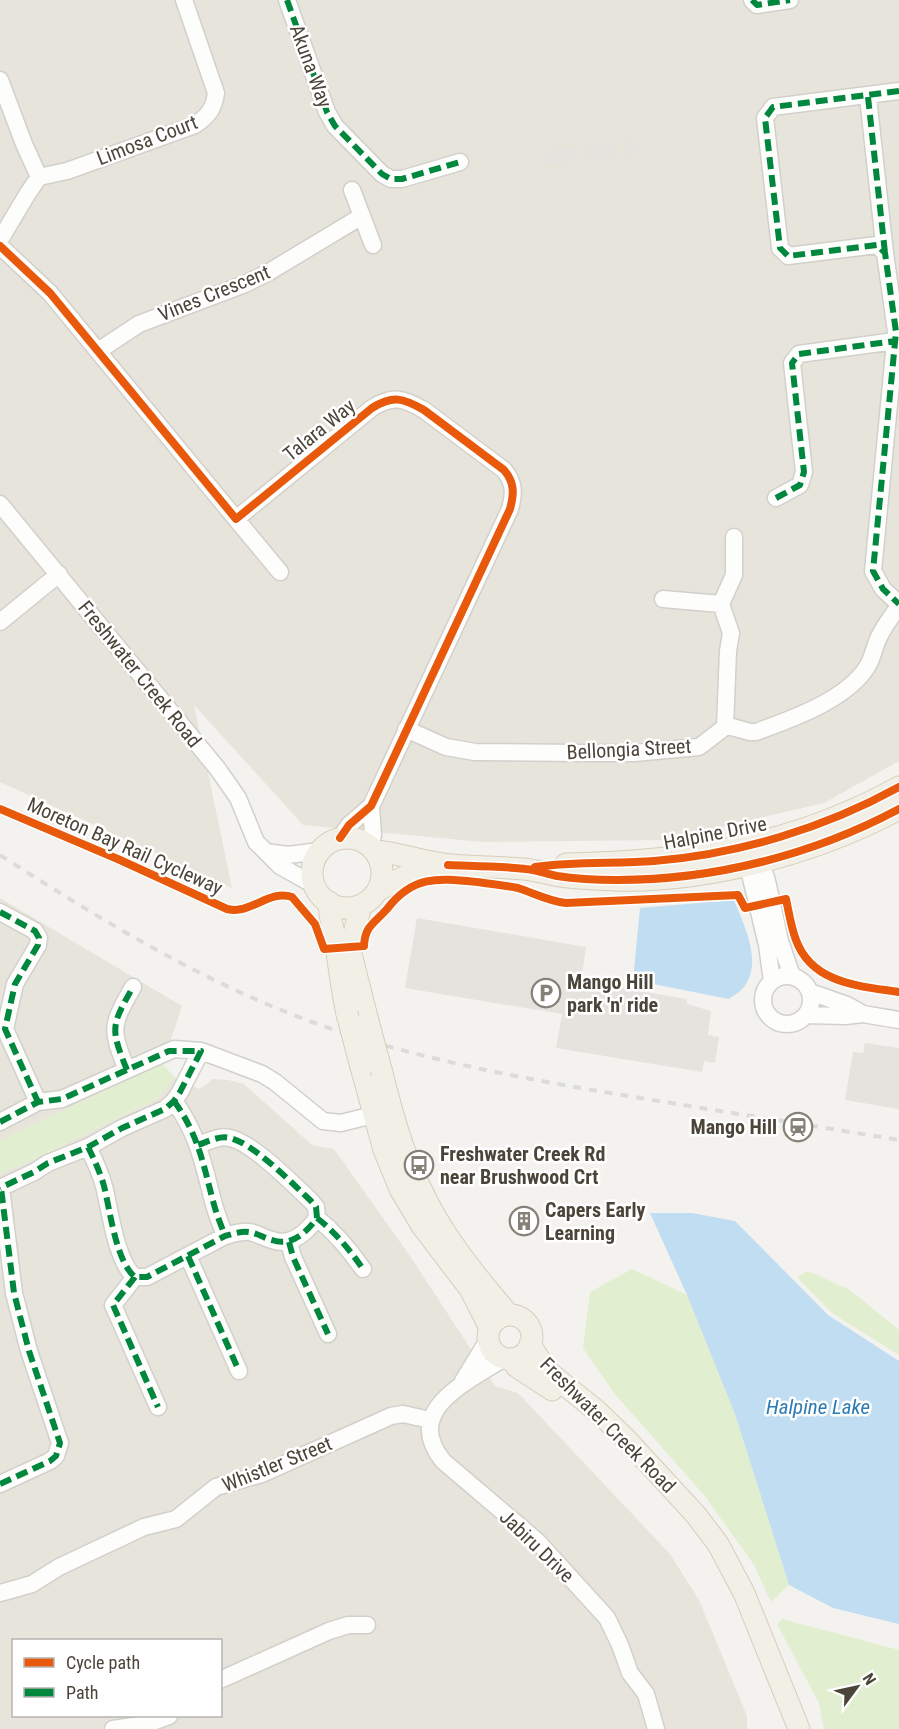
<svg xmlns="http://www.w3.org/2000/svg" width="899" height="1729" viewBox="0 0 899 1729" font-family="'Roboto Condensed',sans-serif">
	<rect width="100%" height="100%" fill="#f4f2ee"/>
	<path fill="#e7e4dc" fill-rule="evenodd" d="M0,0H899V761L824,803L664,840L482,842L303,825L194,705L232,888L0,782Z
		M0,898L182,1006L163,1064L0,1140Z
		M175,1078L200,1089L213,1079L228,1080L244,1084L312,1145L334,1149L410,1256L495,1386L518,1393L670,1554L699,1600L747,1716V1729H0V1173L27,1163L157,1099ZM14,1640H220V1716H14Z"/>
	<path fill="#e1eecf" d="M163,1064L175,1078L157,1099L27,1163L0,1173V1140Z
		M632,1269L687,1295L735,1414L789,1585L771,1602L754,1565L704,1495L614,1393L583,1348L590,1292Z
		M808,1271L850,1290L899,1330V1355L832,1313L797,1277Z
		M782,1619L899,1650V1729H824L819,1703L777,1624Z"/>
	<path fill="#e6e3df" d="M634,141L636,153L625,155L623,142Z
		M615,144L616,156L583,160L582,148Z
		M575,148L577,161L545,164L541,152Z
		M417,918L586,947L581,981L687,999V1004L711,1011L708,1035L719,1037L715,1063L704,1061L702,1072L556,1048L562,1014L405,988Z
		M865,1043L899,1048V1109L845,1100L853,1052L863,1053Z"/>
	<path fill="#c0ddf1" d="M734,900C744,925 763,962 744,987C740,992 733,996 729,999L633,980L640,908Z
		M650,1213H692L735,1221L828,1315L899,1361V1624L833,1608L789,1585L735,1414L687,1295Z"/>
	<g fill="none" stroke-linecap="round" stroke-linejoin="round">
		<g stroke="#d2d0cb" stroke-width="19">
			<path id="minor" d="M287,0L327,112L335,126L382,174L391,179H402L460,162
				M752,0L757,5L790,0
				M0,80L24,144L39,177
				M899,91L773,107L765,118L780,248L788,256L877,245L885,253L896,332L873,571L883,589L899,604
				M868,97L885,253
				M352,190L373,245
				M0,240L28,193L39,177L67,171L195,125C208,116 214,109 216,93L184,0
				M0,246L50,293L236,519L372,408C393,395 403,398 424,410L504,470C515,483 514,494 510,509L380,787L371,806L349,825L340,838
				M98,351L139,324L245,284L269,272L362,216
				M776,498L800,485L804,472L792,363L799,354L895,341
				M0,504L217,768L238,798L256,842L280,866L314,885
				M236,519L280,572
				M663,599L721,604
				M0,622L59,574
				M725,727L728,651L731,633L721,604L734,575V537
				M406,729L446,747L475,752L579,753H634L699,747L725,727H732L750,732H756C792,719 846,700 867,667C873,658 874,647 879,637C884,626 892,616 899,606
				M370,846L373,835L371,806
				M757,850L767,881L780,941L792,976
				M266,852L288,855L320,851
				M745,853L767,945L772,981
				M0,912L35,931L39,938L38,945L15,984L5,1029L38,1102
				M763 1000a24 24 0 1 1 48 0a24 24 0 1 1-48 0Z
				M810,992L847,1005L863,1014
				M806,1015L845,1016L863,1014L899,1020
				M127,1070C110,1028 111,1026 133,987
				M174,1101C198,1134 203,1163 213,1201C216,1213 221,1225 225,1236
				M0,1122L38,1102L62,1099L174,1049L201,1051L262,1074L275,1082L323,1121L341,1123L385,1112
				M88,1147C94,1159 100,1172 104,1186C110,1210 116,1262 135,1277H147L225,1236C233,1234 241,1231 249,1232C257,1233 264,1238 272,1240C291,1247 306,1233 317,1218L316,1207L311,1201C293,1184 253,1143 230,1138C220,1135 207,1142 198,1145
				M0,1188L34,1172L48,1163L88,1147L122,1128L165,1109L174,1101L180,1092L201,1051
				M317,1218C336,1233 349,1249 363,1269
				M289,1242L293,1257L328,1334
				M188,1256L239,1371
				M135,1277L113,1305L158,1407
				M504,1358C468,1382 402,1409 443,1461L537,1541L607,1618L620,1645L630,1673L646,1694L656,1729
				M463,1381L488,1340
				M0,1484L50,1461L56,1456L60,1443L29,1351L14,1293L1,1188
				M0,1593L32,1584L59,1567L144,1527L176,1519L216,1487L262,1474L391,1416L403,1414L430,1420
				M220,1680L329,1631L348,1625H367
				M113,1729L147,1724L169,1716"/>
		</g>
		<g stroke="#d6cebb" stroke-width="23">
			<path id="major" d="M312 873a35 35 0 1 1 70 0a35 35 0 1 1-70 0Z
				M375,851C401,853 425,863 451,865C475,867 499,867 524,869C536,870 547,874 559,876C577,879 596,879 614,880C707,883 817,853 899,809
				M566,864C686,862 793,846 899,787
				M378,890L410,874L442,866
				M329,902C329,918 334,929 336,944C339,968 342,991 347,1014
				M361,905L350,950L368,1021
				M361,1067L384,1150L400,1189L422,1226L470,1289L490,1328
				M382,1073C392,1112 402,1151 420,1187C442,1235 475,1275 509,1315
				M488 1337a22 22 0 1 1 44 0a22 22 0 1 1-44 0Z
				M530,1344L546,1370L597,1411L627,1440L696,1515L718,1544L744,1593L799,1729
				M511,1359L517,1367L552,1390"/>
		</g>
		<use href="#minor" stroke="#fdfdfc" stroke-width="16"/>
		<use href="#major" stroke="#f2efe6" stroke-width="21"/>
		<path stroke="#dbdbda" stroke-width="4" stroke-dasharray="8 8" stroke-linecap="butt" d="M0,855C100,919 200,981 312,1022C409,1057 509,1076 610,1093C706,1109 803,1124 899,1140"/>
		<g stroke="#d6cebb" stroke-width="23" stroke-linecap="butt">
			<path id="major-bridge" d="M347,1014L361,1067
				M368,1021L382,1073"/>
		</g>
		<use href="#major-bridge" stroke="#f2efe6" stroke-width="21"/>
		<path stroke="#00873e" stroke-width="6" stroke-dasharray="12 6" stroke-linecap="butt" d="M287,0L327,112L335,126L382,174L391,179H402L460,162
			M752,0L757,5L790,0
			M899,91L773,107L765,118L780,248L788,256L877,245L885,253L896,332L873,571L883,589L899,604
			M868,97L885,253
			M776,498L800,485L804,472L792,363L799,354L895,341
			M0,912L35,931L39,938L38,945L15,984L5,1029L38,1102
			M127,1070C110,1028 111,1026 133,987
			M174,1101C198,1134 203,1163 213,1201C216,1213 221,1225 225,1236
			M0,1122L38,1102L62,1099L169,1051H201L180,1092L174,1101L165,1109L122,1128L88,1147L48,1163L34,1172L0,1188
			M88,1147C94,1159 100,1172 104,1186C110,1210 116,1262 135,1277H147L225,1236C233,1234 241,1231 249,1232C257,1233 264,1238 272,1240C291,1247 306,1233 317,1218L316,1207L311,1201C293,1184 253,1143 230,1138C220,1135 207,1142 198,1145
			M317,1218C336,1233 349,1249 363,1269
			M289,1242L293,1257L328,1334
			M188,1256L239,1371
			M135,1277L113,1305L158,1407
			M0,1484L50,1461L56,1456L60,1443L29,1351L14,1293L1,1188"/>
		<g stroke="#fff" stroke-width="11">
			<path id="cycleway" d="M0,246L50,293L236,519L372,408C393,395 403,398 424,410L504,470C515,483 514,494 510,509L380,787L371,806L349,825L340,838
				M0,809L120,860L227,909C251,915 269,889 292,897L315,924L324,949L364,946C365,925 375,923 387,909C413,875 438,878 477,882C491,884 504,885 518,888C534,893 548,901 566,903L738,895L745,908L786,899C789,913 791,927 796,940C812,984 860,986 899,992
				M448,865C474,866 501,866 526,869C537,870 547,874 557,876C576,879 598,880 617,880C714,880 813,855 899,809
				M535,867C574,861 615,864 654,861C739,854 825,828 899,787"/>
		</g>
		<use href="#cycleway" stroke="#e8590c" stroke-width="8"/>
	</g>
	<defs>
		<g id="parking-ring" transform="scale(1.5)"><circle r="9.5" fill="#fff" stroke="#868178" stroke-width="1.5"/><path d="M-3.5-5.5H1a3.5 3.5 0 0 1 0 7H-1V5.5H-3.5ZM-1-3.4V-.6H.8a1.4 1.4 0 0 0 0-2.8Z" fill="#868178"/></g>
		<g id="station-ring" transform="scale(1.5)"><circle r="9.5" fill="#fff" stroke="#868178" stroke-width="1.5"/><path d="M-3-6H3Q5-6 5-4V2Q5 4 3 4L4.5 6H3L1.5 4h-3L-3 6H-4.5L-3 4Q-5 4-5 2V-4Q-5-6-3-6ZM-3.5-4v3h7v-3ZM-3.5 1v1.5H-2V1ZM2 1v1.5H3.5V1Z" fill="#868178"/></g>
		<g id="bus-ring" transform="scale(1.5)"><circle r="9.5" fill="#fff" stroke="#868178" stroke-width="1.5"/><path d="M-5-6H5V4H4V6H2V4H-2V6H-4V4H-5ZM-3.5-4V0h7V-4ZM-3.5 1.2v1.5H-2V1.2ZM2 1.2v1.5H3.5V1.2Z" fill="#868178"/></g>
		<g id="building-ring" transform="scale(1.5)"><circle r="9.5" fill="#fff" stroke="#868178" stroke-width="1.5"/><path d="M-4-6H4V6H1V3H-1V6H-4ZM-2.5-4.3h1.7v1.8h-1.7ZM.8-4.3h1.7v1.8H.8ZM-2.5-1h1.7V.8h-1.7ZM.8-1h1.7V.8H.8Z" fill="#868178"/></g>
	</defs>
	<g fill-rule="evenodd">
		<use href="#parking-ring" x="546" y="993"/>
		<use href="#station-ring" x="798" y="1127"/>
		<use href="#bus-ring" x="419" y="1165"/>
		<use href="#building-ring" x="524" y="1221"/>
	</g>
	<g text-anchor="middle" stroke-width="5" stroke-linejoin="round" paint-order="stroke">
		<g font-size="20" fill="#4b4439" stroke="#fff">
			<text transform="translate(311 66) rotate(70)" y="7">Akuna Way</text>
			<text transform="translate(147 140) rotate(-21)" y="7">Limosa Court</text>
			<text transform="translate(214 293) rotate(-22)" y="7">Vines Crescent</text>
			<text transform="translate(319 430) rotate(-39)" y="7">Talara Way</text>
			<text transform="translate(140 674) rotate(51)" y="7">Freshwater Creek Road</text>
			<text transform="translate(629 749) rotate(-3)" y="7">Bellongia Street</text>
			<text transform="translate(715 833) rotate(-11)" y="7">Halpine Drive</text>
			<text transform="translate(125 846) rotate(24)" y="7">Moreton Bay Rail Cycleway</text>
			<text transform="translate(608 1425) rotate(45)" y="7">Freshwater Creek Road</text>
			<text transform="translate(277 1464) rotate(-22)" y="7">Whistler Street</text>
			<text transform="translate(537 1546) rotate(44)" y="7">Jabiru Drive</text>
		</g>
		<g font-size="20" font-weight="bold" fill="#4b4439" stroke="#fff" text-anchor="start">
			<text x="567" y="989">Mango Hill<tspan x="567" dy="23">park 'n' ride</tspan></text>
			<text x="777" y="1134" text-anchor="end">Mango Hill</text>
			<text x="440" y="1161">Freshwater Creek Rd<tspan x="440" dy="23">near Brushwood Crt</tspan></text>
			<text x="545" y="1217">Capers Early<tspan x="545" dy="23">Learning</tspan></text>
		</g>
		<g font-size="21" font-style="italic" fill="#2e7ab2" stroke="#fff">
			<text x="818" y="1414">Halpine Lake</text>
		</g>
	</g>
	<rect x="12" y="1639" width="210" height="78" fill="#ffffff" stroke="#b7b4b0" stroke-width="1.5"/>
	<rect x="24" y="1658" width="30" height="9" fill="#e8590c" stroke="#b7b4b0" stroke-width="1.5"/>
	<text x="66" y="1669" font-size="18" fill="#4b4439">Cycle path</text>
	<rect x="24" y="1688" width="30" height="9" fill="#00873e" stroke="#b7b4b0" stroke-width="1.5"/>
	<text x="66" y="1699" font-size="18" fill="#4b4439">Path</text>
	<g transform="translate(857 1687) rotate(57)" stroke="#ffffff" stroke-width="4.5" paint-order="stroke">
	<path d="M0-4.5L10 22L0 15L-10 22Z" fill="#4b4439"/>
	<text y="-9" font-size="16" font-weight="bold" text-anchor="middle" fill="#4b4439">N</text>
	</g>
</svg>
